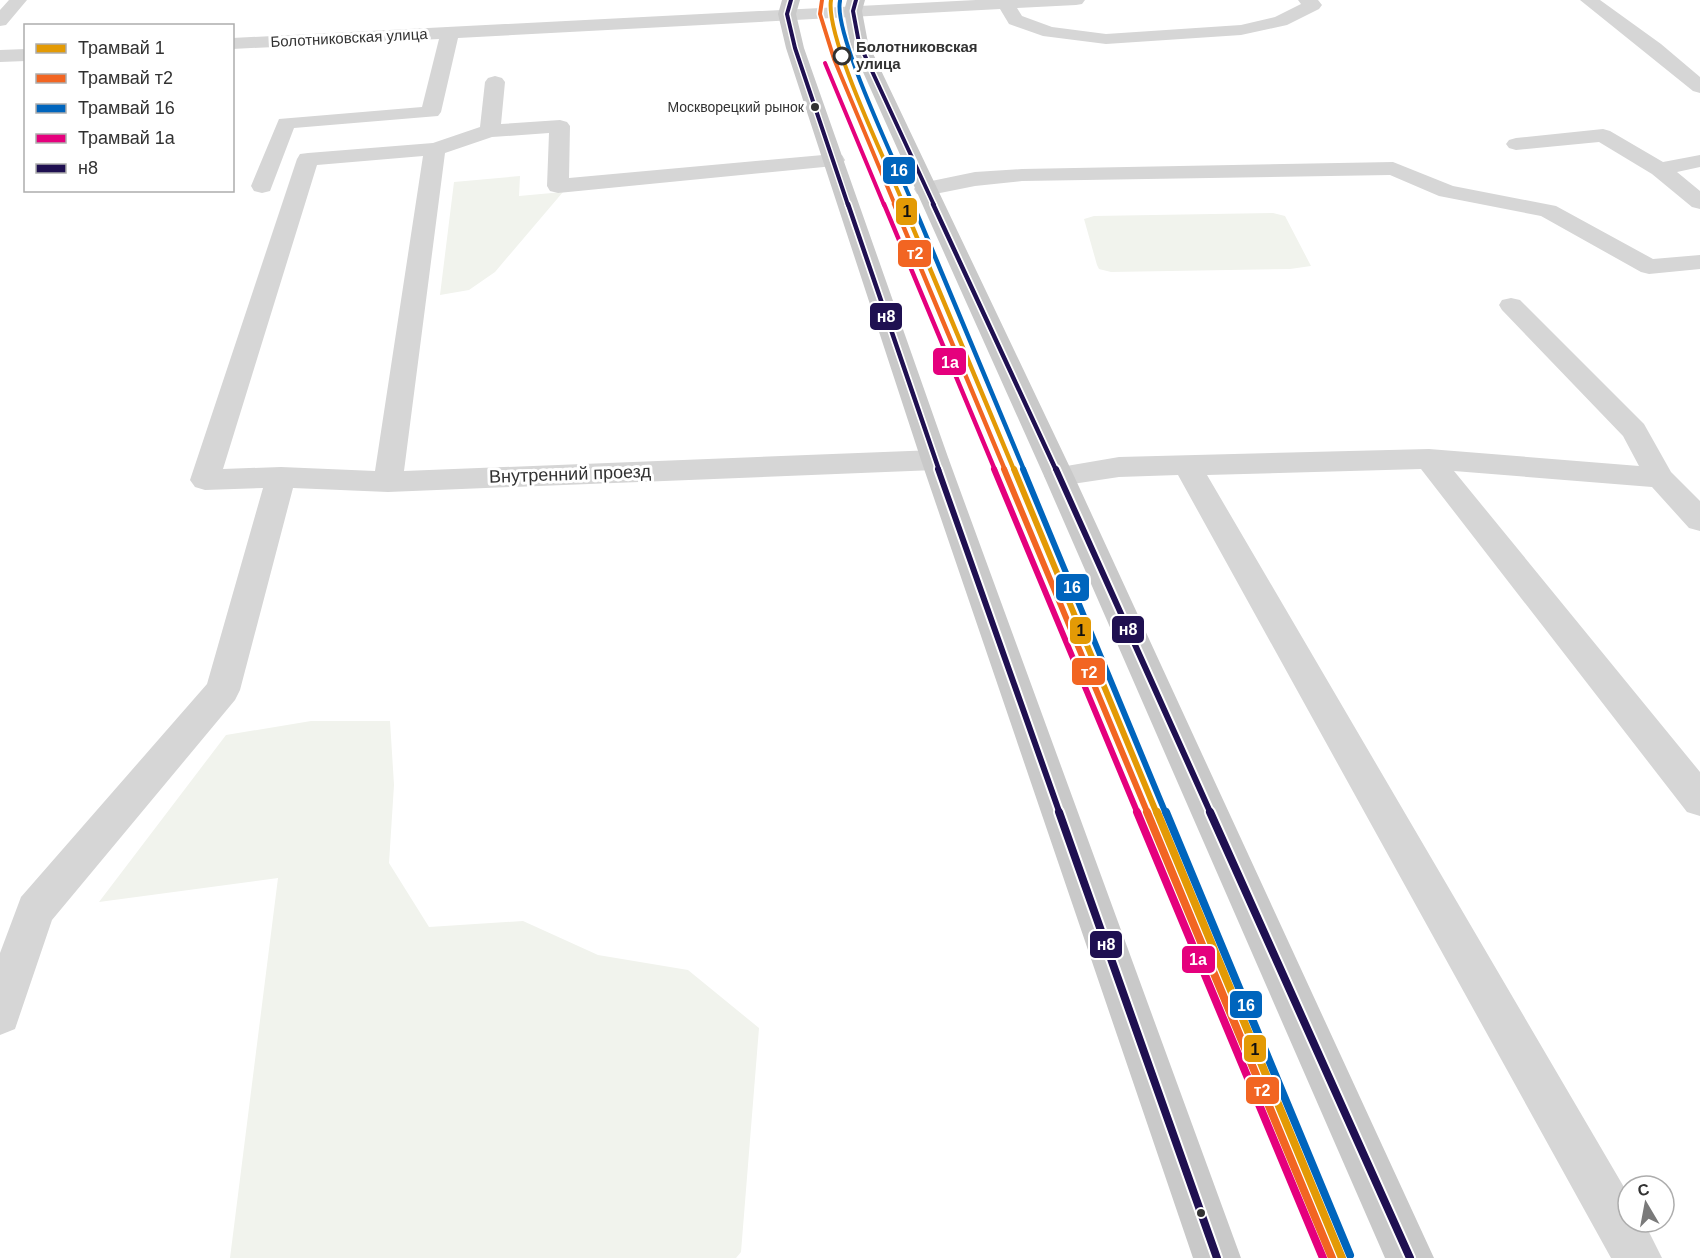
<svg xmlns="http://www.w3.org/2000/svg" width="1700" height="1258" viewBox="0 0 1700 1258" font-family="Arial,sans-serif">
	<rect width="100%" height="100%" fill="#fff"/>
	<path fill="#f1f3ed" d="M520,176L519,196L563,192L495,272L469,290L440,295L454,182Z
		M1273,213L1285,216L1311,266L1290,269L1111,272L1099,269L1097,265L1084,219L1094,216Z
		M311,721H390L394,785L389,863L429,927L523,921L598,955L688,970L759,1028L741,1252L736,1258H230L278,878L99,902L226,735Z"/>
	<g fill="none" stroke-linecap="round" stroke-linejoin="round">
		<path fill="#d6d6d6" fill-rule="evenodd" d="M9,0H27L6,25L0,26V10Z
			M976,0H1085L1082,4L1076,5L1017,8L1022,16L1052,27L1106,34L1241,25L1275,17L1301,4L1298,0H1318L1322,5L1319,9L1287,25L1241,35L1106,44L1043,36L1009,24L1000,9L458,38L441,112L438,116L294,128L270,191L262,193L254,191L251,186L279,119L422,107L439,39L232,49V38Z
			M1580,0H1600L1661,44L1700,77V93L1693,91Z
			M26,49V61L0,62V50Z
			M495,76L502,78L505,82L501,124L560,120L567,122L570,126L569,178L834,154L842,155L845,160L842,165L834,166L558,193L550,191L547,186L549,133L492,137L445,153L404,471L935,450L945,453L949,460L945,467L935,470L388,492L293,488L240,690L235,700L52,920L15,1029L0,1035V953L21,897L207,684L263,488L205,490L195,487L190,480L297,159L300,154L308,153L433,143L480,127L485,82L488,78ZM423,156L375,471L281,467L223,469L317,165Z
			M1603,129L1610,131L1663,162L1700,155V167L1677,172L1700,191V209L1692,207L1652,174L1599,142L1516,150L1509,148L1506,144L1509,140L1516,138Z
			M1393,162L1453,186L1556,206L1653,259L1700,255V269L1649,274L1641,272L1541,216L1439,196L1390,175L1022,181L975,186L925,196L917,194L914,189L917,184L975,172L1022,169Z
			M1511,298L1520,300L1644,424L1671,472L1700,501V531L1689,528L1652,487L1454,471L1700,772V816L1687,812L1421,469L1207,475L1628,1194V1222H1644L1662,1258H1611L1178,475L1119,477L1059,486L1049,483L1044,476L1049,469L1119,457L1429,449L1639,466L1623,436L1502,310L1499,305L1502,300Z"/>
		<path fill="#c9c9c9" fill-rule="evenodd" d="M782,0H800L796,14L804,48L949,460L1241,1258H1193L921,460L786,48L778,14Z
			M847,0H865L862,11L868,43L1074,476L1434,1258H1385L1044,476L850,43L844,11Z"/>
		<g stroke="#fff" stroke-width="7">
			<path id="bus-1-far3" d="M791,0L787,14L795,48L848,205
				M856,0L853,11L859,43L934,205"/>
		</g>
		<g stroke="#fff" stroke-width="8">
			<path id="bus-1-far2" d="M848,204L939,470
				M933,204L1056,470"/>
		</g>
		<g stroke="#fff" stroke-width="10">
			<path id="bus-1-far1" d="M938,469L1060,814
				M1056,469L1211,814"/>
		</g>
		<g stroke="#fff" stroke-width="12">
			<path id="bus-1" d="M1059,812L1217,1258
				M1210,812L1410,1258"/>
		</g>
		<use href="#bus-1-far3" stroke="#1f1051" stroke-width="4"/>
		<use href="#bus-1-far2" stroke="#1f1051" stroke-width="4.5"/>
		<use href="#bus-1-far1" stroke="#1f1051" stroke-width="6"/>
		<use href="#bus-1" stroke="#1f1051" stroke-width="8"/>
		<g stroke="#fff" stroke-width="7">
			<path id="tram-1-far3" d="M831,0C825,37 887,164 904,205"/>
		</g>
		<g stroke="#fff" stroke-width="8">
			<path id="tram-1-far2" d="M903,204L1014,470"/>
		</g>
		<g stroke="#fff" stroke-width="10">
			<path id="tram-1-far1" d="M1014,469L1157,814"/>
		</g>
		<g stroke="#fff" stroke-width="12">
			<path id="tram-1" d="M1157,812L1342,1258"/>
		</g>
		<g stroke="#fff" stroke-width="7">
			<path id="tram-2-far3" d="M822,0L820,14L834,59L895,205"/>
		</g>
		<g stroke="#fff" stroke-width="8">
			<path id="tram-2-far2" d="M894,204L1005,470"/>
		</g>
		<g stroke="#fff" stroke-width="10">
			<path id="tram-2-far1" d="M1004,469L1148,814"/>
		</g>
		<g stroke="#fff" stroke-width="12">
			<path id="tram-2" d="M1147,812L1332,1258"/>
		</g>
		<g stroke="#fff" stroke-width="7">
			<path id="tram-3-far3" d="M840,1C833,34 898,167 913,205"/>
		</g>
		<g stroke="#fff" stroke-width="8">
			<path id="tram-3-far2" d="M913,204L1024,470"/>
		</g>
		<g stroke="#fff" stroke-width="10">
			<path id="tram-3-far1" d="M1023,469L1166,814"/>
		</g>
		<g stroke="#fff" stroke-width="12">
			<path id="tram-3" d="M1166,812L1350,1255"/>
		</g>
		<g stroke="#fff" stroke-width="7">
			<path id="tram-4-far3" d="M825,63L884,205"/>
		</g>
		<g stroke="#fff" stroke-width="8">
			<path id="tram-4-far2" d="M884,204L995,470"/>
		</g>
		<g stroke="#fff" stroke-width="10">
			<path id="tram-4-far1" d="M994,469L1138,814"/>
		</g>
		<g stroke="#fff" stroke-width="12">
			<path id="tram-4" d="M1137,812L1323,1258"/>
		</g>
		<use href="#tram-1-far3" stroke="#e39a05" stroke-width="4"/>
		<use href="#tram-1-far2" stroke="#e39a05" stroke-width="4.5"/>
		<use href="#tram-1-far1" stroke="#e39a05" stroke-width="6"/>
		<use href="#tram-1" stroke="#e39a05" stroke-width="8"/>
		<use href="#tram-2-far3" stroke="#f26522" stroke-width="4"/>
		<use href="#tram-2-far2" stroke="#f26522" stroke-width="4.5"/>
		<use href="#tram-2-far1" stroke="#f26522" stroke-width="6"/>
		<use href="#tram-2" stroke="#f26522" stroke-width="8"/>
		<use href="#tram-3-far3" stroke="#0065bd" stroke-width="4"/>
		<use href="#tram-3-far2" stroke="#0065bd" stroke-width="4.5"/>
		<use href="#tram-3-far1" stroke="#0065bd" stroke-width="6"/>
		<use href="#tram-3" stroke="#0065bd" stroke-width="8"/>
		<use href="#tram-4-far3" stroke="#e5007d" stroke-width="4"/>
		<use href="#tram-4-far2" stroke="#e5007d" stroke-width="4.5"/>
		<use href="#tram-4-far1" stroke="#e5007d" stroke-width="6"/>
		<use href="#tram-4" stroke="#e5007d" stroke-width="8"/>
	</g>
	<circle fill="#fff" stroke="#323232" stroke-width="3" cx="842" cy="56" r="8"/>
	<g fill="#323232" stroke="#fff" stroke-width="2">
		<circle cx="815" cy="107" r="5"/>
		<circle cx="1201" cy="1213" r="5"/>
	</g>
	<g text-anchor="middle" stroke-width="6" stroke-linejoin="round" paint-order="stroke">
		<g font-size="14" fill="#323232" stroke="#fff" text-anchor="end">
			<text x="804" y="112">Москворецкий рынок</text>
		</g>
		<g font-size="15" fill="#323232" stroke="#fff">
			<text transform="translate(349 38) rotate(-3)" y="5">Болотниковская улица</text>
		</g>
		<g font-size="15" font-weight="bold" fill="#323232" stroke="#fff" text-anchor="start">
			<text x="856" y="52">Болотниковская<tspan x="856" dy="17">улица</tspan></text>
		</g>
		<g font-size="18" fill="#323232" stroke="#fff">
			<text transform="translate(570 474) rotate(-2)" y="6">Внутренний проезд</text>
		</g>
	</g>
	<g stroke="#fff" stroke-width="2">
		<rect x="882" y="156" width="34" height="29" rx="6" fill="#0065bd"/>
		<rect x="895" y="197" width="23" height="29" rx="6" fill="#e39a05"/>
		<rect x="897" y="239" width="35" height="29" rx="6" fill="#f26522"/>
		<rect x="869" y="302" width="34" height="29" rx="6" fill="#1f1051"/>
		<rect x="932" y="347" width="35" height="29" rx="6" fill="#e5007d"/>
		<rect x="1055" y="573" width="35" height="29" rx="6" fill="#0065bd"/>
		<rect x="1111" y="615" width="34" height="29" rx="6" fill="#1f1051"/>
		<rect x="1069" y="616" width="23" height="29" rx="6" fill="#e39a05"/>
		<rect x="1071" y="657" width="35" height="29" rx="6" fill="#f26522"/>
		<rect x="1089" y="930" width="34" height="29" rx="6" fill="#1f1051"/>
		<rect x="1181" y="945" width="35" height="29" rx="6" fill="#e5007d"/>
		<rect x="1229" y="990" width="34" height="29" rx="6" fill="#0065bd"/>
		<rect x="1243" y="1034" width="24" height="29" rx="6" fill="#e39a05"/>
		<rect x="1245" y="1076" width="35" height="29" rx="6" fill="#f26522"/>
	</g>
	<g font-size="16" text-anchor="middle" font-weight="bold" fill="#fff">
		<text x="899" y="176">16</text>
		<text x="915" y="259">т2</text>
		<text x="886" y="322">н8</text>
		<text x="950" y="368">1а</text>
		<text x="1072" y="593">16</text>
		<text x="1128" y="635">н8</text>
		<text x="1089" y="678">т2</text>
		<text x="1106" y="950">н8</text>
		<text x="1198" y="965">1а</text>
		<text x="1246" y="1011">16</text>
		<text x="1262" y="1096">т2</text>
	</g>
	<g font-size="16" text-anchor="middle" font-weight="bold" fill="#111">
		<text x="907" y="217">1</text>
		<text x="1081" y="636">1</text>
		<text x="1255" y="1055">1</text>
	</g>
	<rect x="24" y="24" width="210" height="168" fill="#ffffff" stroke="#adadad" stroke-width="1.5"/>
	<rect x="36" y="44" width="30" height="9" fill="#e39a05" stroke="#adadad" stroke-width="1.5"/>
	<text x="78" y="54" font-size="18" fill="#323232">Трамвай 1</text>
	<rect x="36" y="74" width="30" height="9" fill="#f26522" stroke="#adadad" stroke-width="1.5"/>
	<text x="78" y="84" font-size="18" fill="#323232">Трамвай т2</text>
	<rect x="36" y="104" width="30" height="9" fill="#0065bd" stroke="#adadad" stroke-width="1.5"/>
	<text x="78" y="114" font-size="18" fill="#323232">Трамвай 16</text>
	<rect x="36" y="134" width="30" height="9" fill="#e5007d" stroke="#adadad" stroke-width="1.5"/>
	<text x="78" y="144" font-size="18" fill="#323232">Трамвай 1а</text>
	<rect x="36" y="164" width="30" height="9" fill="#1f1051" stroke="#adadad" stroke-width="1.5"/>
	<text x="78" y="174" font-size="18" fill="#323232">н8</text>
	<g transform="translate(1646 1204) rotate(350)"><circle r="28" fill="#ffffff" stroke="#adadad" stroke-width="1.5"/>
	<path d="M0-4.5L10 22L0 15L-10 22Z" fill="#7a7a7a"/>
	<text y="-9" font-size="16" font-weight="bold" text-anchor="middle" fill="#323232">С</text>
	</g>
</svg>
